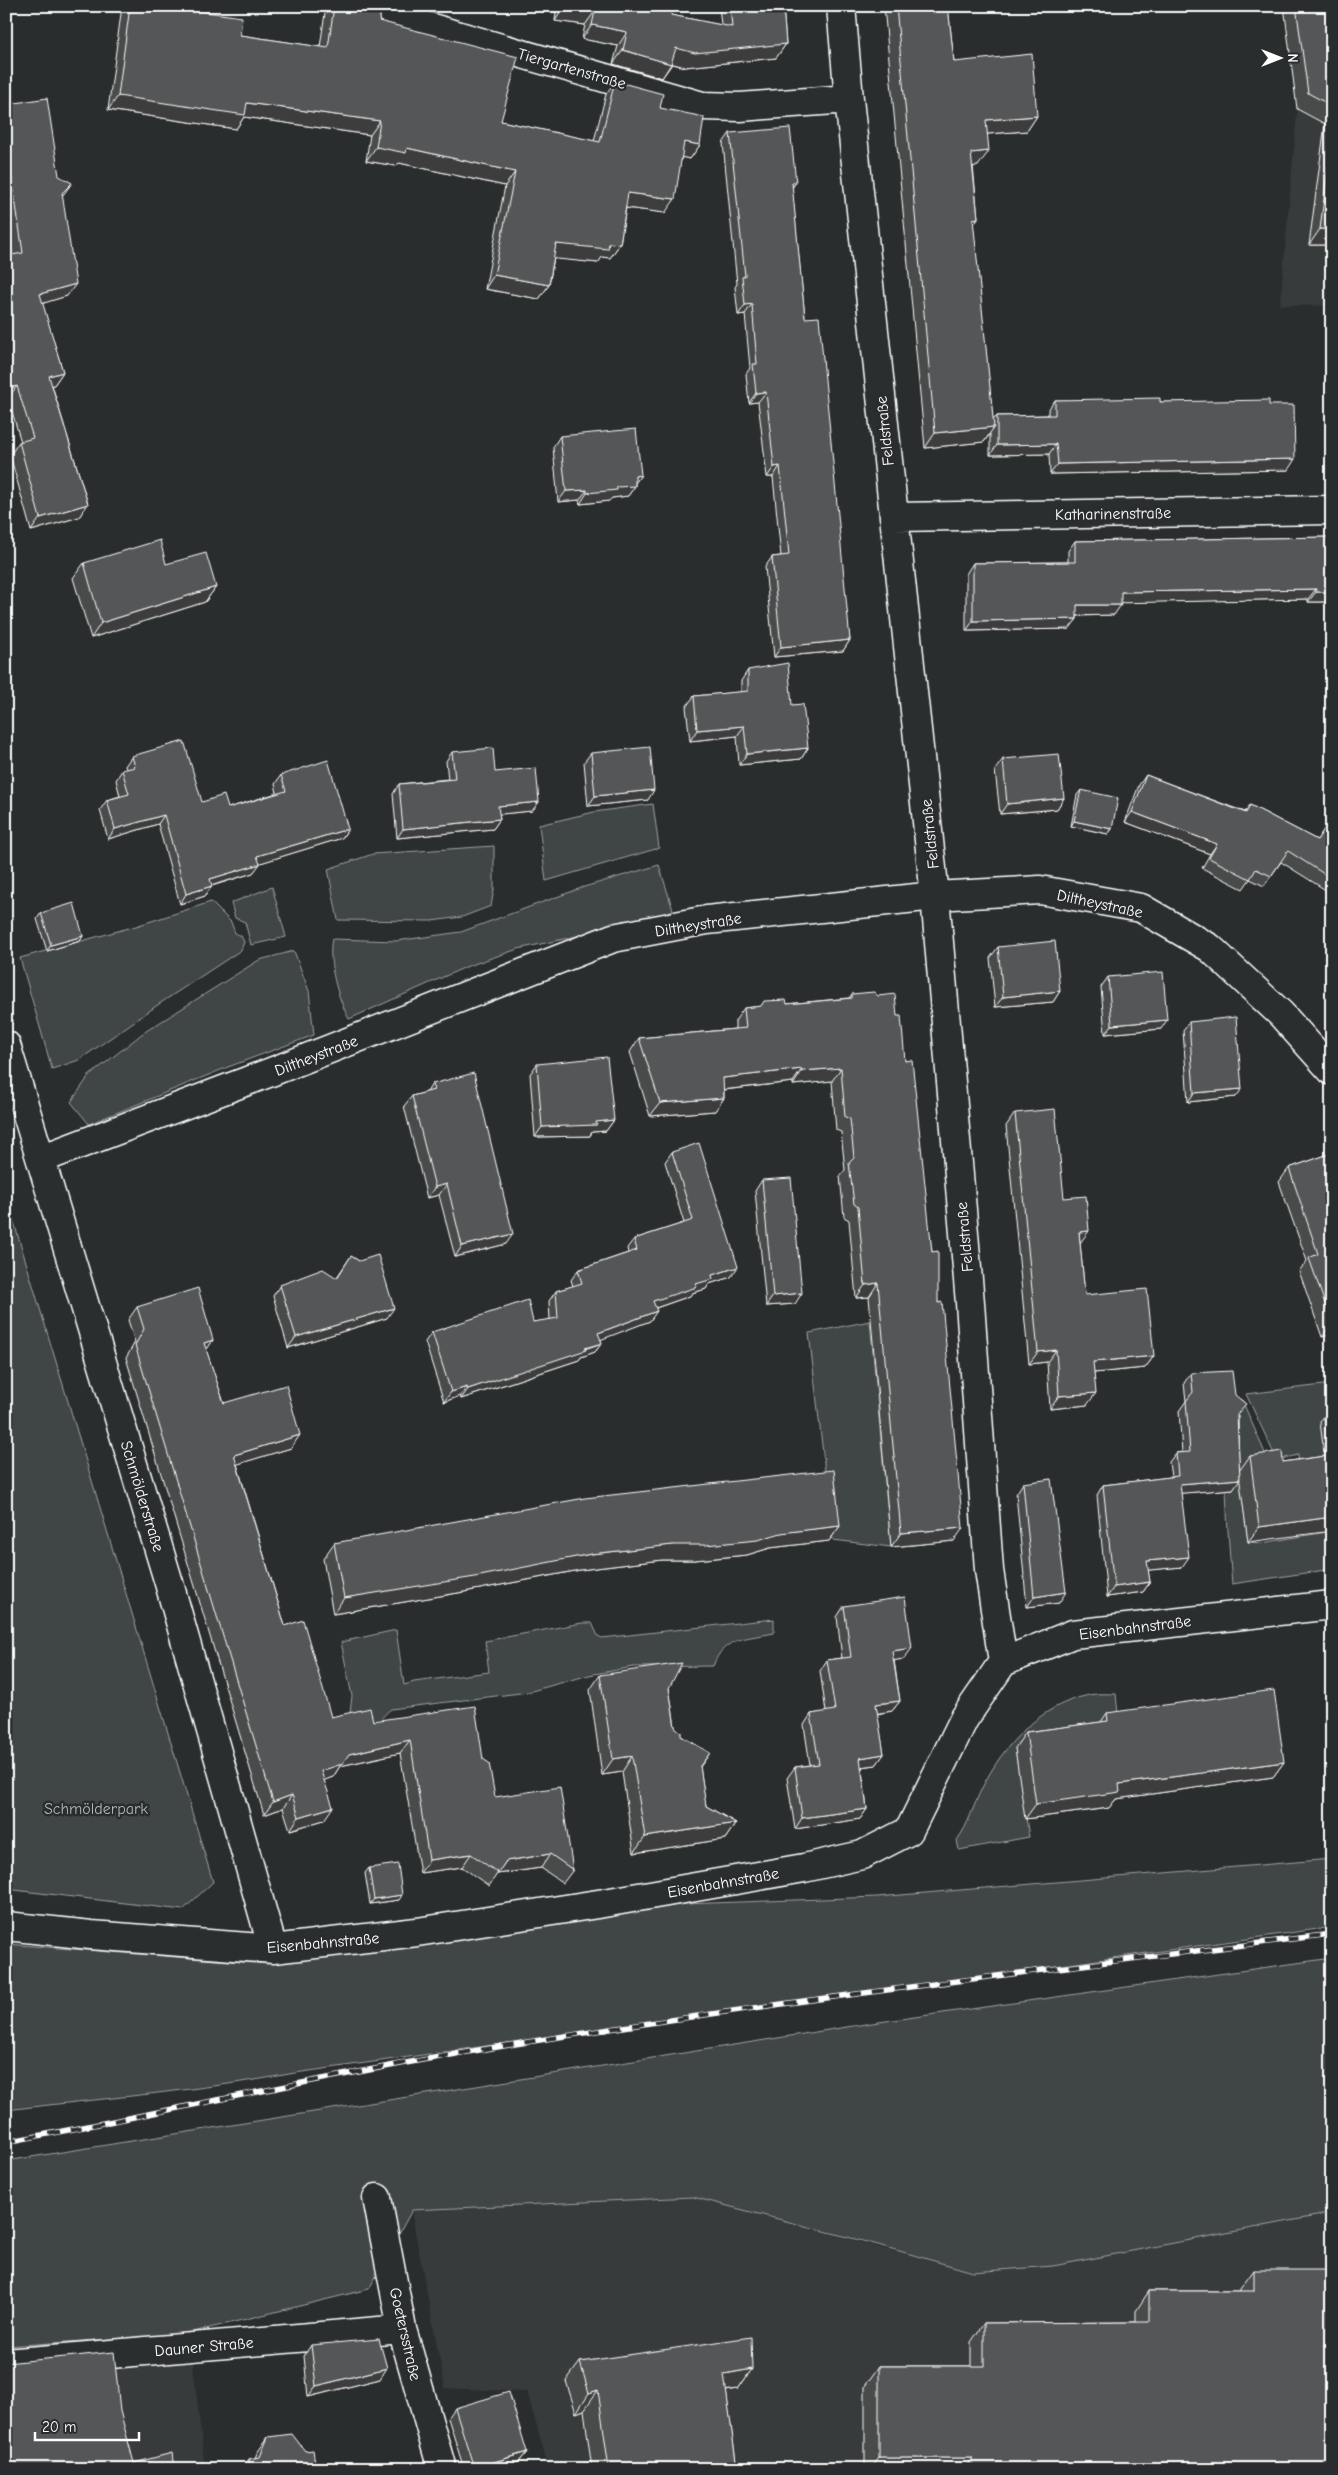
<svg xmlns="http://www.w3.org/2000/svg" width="1338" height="2475" viewBox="0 0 1338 2475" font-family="'Comic Neue',sans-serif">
	<rect width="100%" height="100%" fill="#2a2d2e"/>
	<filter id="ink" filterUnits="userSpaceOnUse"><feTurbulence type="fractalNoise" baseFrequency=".02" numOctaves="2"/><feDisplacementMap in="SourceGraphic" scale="10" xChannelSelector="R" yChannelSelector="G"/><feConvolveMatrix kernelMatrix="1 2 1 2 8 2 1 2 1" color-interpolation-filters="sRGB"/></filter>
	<g filter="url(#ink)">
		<path fill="#373a3b" d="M1332,6V306L1280,305L1299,92Z
			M693,2197L973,2272L1332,2213V2469H549L527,2392L445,2388L411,2210Z
			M185,2334L193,2364L205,2469H6V2346Z"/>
		<path fill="#414445" stroke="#a0a2a2" d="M653,804L659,848L546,881L539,825L594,812Z
			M494,846V889L491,906L462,917L431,921L338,920L328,869L373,854Z
			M659,865L673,910L655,919L518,949L468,966L349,1019C338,999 327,961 332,939L396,941L461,932L584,887Z
			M272,887L286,937L251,945L245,922L235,918L231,903Z
			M211,902L231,922L235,933L241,936L244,942L241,950L159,1004L79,1060L52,1069L20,958L136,926Z
			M294,951L309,991L314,1035L228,1067L89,1124L71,1102L89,1076L143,1033L259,960Z
			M6,1196L213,1882L183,1910L6,1889Z
			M870,1321L891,1547L833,1540L809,1333Z
			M1332,1384V1477L1301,1480L1298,1455L1277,1460L1246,1394Z
			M1242,1400L1271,1467L1241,1489L1248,1542L1262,1543L1332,1531V1569L1232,1584C1227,1524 1223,1465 1228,1405Z
			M774,1619V1633C746,1639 724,1636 713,1666L633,1667L589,1675L528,1692L391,1709C371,1725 375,1735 380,1758L369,1760L361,1721H349L352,1696L341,1642L396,1630L404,1685L414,1682L489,1672L485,1641L582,1623H592L598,1636L602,1638Z
			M1116,1694L1119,1725L1015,1748L1029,1837L959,1850L957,1840C969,1824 973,1806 982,1788C1003,1745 1040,1705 1089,1695C1098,1693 1108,1694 1116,1694Z
			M1332,1859V1927L295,2073C200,2091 103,2098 6,2110V1944L267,1964L685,1904L877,1897Z
			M1332,1958V2213L1053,2266L973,2272L878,2245L693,2197L412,2210L369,2289L185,2334L6,2346V2161L872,2023Z"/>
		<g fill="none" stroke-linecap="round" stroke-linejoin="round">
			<g stroke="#fff" stroke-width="31">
				<path id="street" d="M841,6L849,99L935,896L970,1303L989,1570L1003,1662
					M387,15L702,106L740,107L849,99
					M894,517L1332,510
					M6,1045L169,1583L273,1949
					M41,1159L271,1072L613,938L707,920L935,896L1040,890L1141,908L1210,948L1281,1014L1332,1071
					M6,1926L91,1935L273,1949L417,1932L604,1903L804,1868L862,1855L909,1831L964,1719L1003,1662L1073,1634L1332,1605
					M377,2198L402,2329L442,2469
					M6,2363L402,2329"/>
			</g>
			<use href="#street" stroke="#2a2d2e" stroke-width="28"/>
			<g stroke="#fff" stroke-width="5.5">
				<path id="rail" d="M6,2142C156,2114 306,2080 456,2054C746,2004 1040,1971 1332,1934"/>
			</g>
			<use href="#rail" stroke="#2a2d2e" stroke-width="4" stroke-dasharray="11" stroke-linecap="butt"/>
		</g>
		<path fill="#494b4c" stroke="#fff" d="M122,6H163L240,35L320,47L326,6H382L379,21L501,121L594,141L606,94L615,81L660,108L700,145L690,159L682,157L665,213L626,208L620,244L610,258L602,257L598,263L554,258L549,285L539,299L485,289L505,186L399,163L396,166L366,161L370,135L244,117L236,129L108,110Z
			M527,6H673L671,15L721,25L719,6H783L786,44L776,58L685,67L672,64L662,78L613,64L618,46L582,39L585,25L555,21L556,12Z
			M884,6H948L954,62L1037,116L1027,131L987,134L978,166H973L978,218L973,225L993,420L997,416L1048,415V410L1055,400L1160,402L1269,405L1288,470L1050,474L1049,454L990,455V434L984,442L925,448Z
			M1284,6H1332V245H1309L1325,124L1297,109Z
			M9,104L62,196L67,296L42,303L63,372L54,385H52L88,504L79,517L31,531L10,455L19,442H21L8,398L6,399V256L13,255L6,212V108Z
			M730,133L796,182L792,188L805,318L850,640L843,651L774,657L765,567L772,557L781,556L773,477H767L758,402L749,403L746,374L750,368L745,314L738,315L735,287L737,284L723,143Z
			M560,436L641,475L635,483V486L628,496L612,498L609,501L580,504L579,500L558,502L553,447Z
			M1332,537V602H1308V599L1121,602L1114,615L1077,616V619L1069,629L966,631V574L973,563L1068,562V551L1075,541Z
			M84,563L166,564L216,587L205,602L91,638L73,578Z
			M748,670L792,705L808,748L801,759L739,765L737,736L690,741L686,707L694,696L741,692V681Z
			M452,752L495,772L539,802L532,811L499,814L500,819L493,829L397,838L393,794L399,784L448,779L446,761Z
			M591,753L648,800L588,806L584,762Z
			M132,756L202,802L228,808L277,793L275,784L281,775L348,829L342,838L260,863L253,873L212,886L205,896L180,904L158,824L108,839L100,810L107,800L120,796L116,780L122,770L126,769L125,766Z
			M1003,759L1064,798L1057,809L1000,814L995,770Z
			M1146,775L1245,812L1250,805L1317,840L1332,817V894L1281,862L1264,886L1250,879L1243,889L1202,868L1210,854L1125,822L1139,785Z
			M1081,790L1112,829L1108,834L1071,826L1077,795Z
			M41,913L83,936L80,941L47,951L37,919Z
			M998,947L1060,991L1053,1002L995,1007L990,958Z
			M1108,977L1161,1029L1105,1034L1101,987Z
			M852,994L897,1016L905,1061L932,1252L938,1303L954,1541L891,1547L869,1297L856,1298L849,1220L844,1217L840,1176L845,1170L841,1132L836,1130L832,1081L793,1085V1082L724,1090V1098L715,1111L650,1116L630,1052L639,1038L735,1029V1021L744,1008L849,998Z
			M1189,1022L1236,1097L1188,1102L1183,1030Z
			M537,1064L614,1120L606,1131L592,1132L590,1136L535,1137L530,1074Z
			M432,1084L506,1244L455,1257L439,1195L427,1198L404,1106L412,1096L427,1092Z
			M1015,1113L1064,1198L1080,1243L1085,1295L1154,1356L1145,1368L1094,1373L1087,1405L1050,1409L1047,1362L1029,1364L1006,1126Z
			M672,1152L731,1277L709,1284L706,1289L692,1293L690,1296L656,1308L650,1321L600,1339L602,1343L595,1352L581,1357L579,1360L461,1399L460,1396L444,1402L425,1342L432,1332L533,1322L550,1320L549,1301L556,1291L573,1286L571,1280L578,1270L628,1253L627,1248L634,1239L684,1223L665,1162Z
			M1332,1153V1334L1322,1337L1299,1271L1307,1261L1279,1182L1289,1168Z
			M762,1180L795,1304L766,1306L755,1191Z
			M351,1256L359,1261L387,1318L288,1348L273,1296L280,1285L337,1277Z
			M137,1307L213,1340L206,1350L224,1403L291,1448L237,1464L285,1626L331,1717L373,1721L483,1759L495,1797L573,1870L563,1883L541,1868L497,1874L489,1886L462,1867L420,1873L400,1753L340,1766L333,1777L324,1780V1820L290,1830L283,1808L264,1815L126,1358L135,1342L128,1320Z
			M1191,1373L1238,1416L1239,1471L1250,1456L1283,1462L1332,1455L1248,1542L1239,1475L1233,1489L1181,1493L1182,1567L1148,1570L1150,1582L1143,1592L1107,1597L1097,1495L1103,1485L1171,1477L1169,1462L1176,1453L1182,1452L1179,1411L1186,1401L1184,1383Z
			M1324,1416L1332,1452L1324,1453L1320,1422Z
			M1023,1483L1059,1603L1027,1607L1016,1494Z
			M840,1526L829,1541L770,1548L747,1555L695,1560H662L580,1570L464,1592L333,1614L323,1559L334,1543Z
			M844,1606L904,1659L894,1660L900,1701L892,1711L877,1714L884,1754L876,1765L862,1767L867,1809L860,1819L795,1829L787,1778L795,1767L810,1765L804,1725L811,1714L826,1712L820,1671L827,1660L842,1658L837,1617Z
			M600,1675L669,1688L675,1727L681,1736L710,1753L700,1767L706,1806L736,1823L725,1839L634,1853L622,1772L602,1775L590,1690Z
			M1107,1713L1284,1762L1273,1777L1116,1799L1109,1808L1025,1819L1015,1748L1026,1732L1101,1722Z
			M369,1868L399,1900L370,1904L365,1873Z
			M1254,2270L1332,2469H865V2386L879,2366H971V2342L984,2323L1136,2322V2311L1149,2291H1240V2289Z
			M311,2345L380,2379L308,2397L304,2356Z
			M580,2362L752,2369L738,2389L726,2391L737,2469H592L584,2410L576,2413L566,2381Z
			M455,2408L527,2452L519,2462L498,2469H464L448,2418Z
			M268,2437L316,2469H242L249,2459L255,2458L257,2453Z"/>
		<path fill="#3c3d3e" stroke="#fff" d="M527,6H560L556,12Z
			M564,7L595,11L585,25L555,21Z
			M592,25L627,32L618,46L582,39Z
			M786,44L776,58L685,67L666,62L676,48Z
			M623,50L671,64L662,78L613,64Z
			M118,96L247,103L380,121L370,135L244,117L236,129L108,110Z
			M1037,116L1027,131L975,135L986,120Z
			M684,142L700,145L690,159L675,156Z
			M376,147L407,148L515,172L505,186L399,163L396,166L366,161Z
			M989,151L978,166L961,168L971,153Z
			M796,182L789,192L792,183Z
			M72,183L63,195L53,205L62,193Z
			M628,193L675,199L665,213L618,207Z
			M978,218L967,233L973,219Z
			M1320,229H1332V245H1309Z
			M609,243L620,244L610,258L602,257L598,263L547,258L556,244Z
			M494,275L549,285L539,299L485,289Z
			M76,284L67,296L31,307L40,294Z
			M752,304L745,314L738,315L745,305Z
			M63,372L54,385L40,389L49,376Z
			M17,386L8,398L6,399V389Z
			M766,392L758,402L749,403L756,393Z
			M994,427L984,442L925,448L935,433Z
			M1056,444L1049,454L990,455L997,445Z
			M1295,459L1288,470L1050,474L1058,464Z
			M780,466L773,477H767L774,467Z
			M641,475L633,486H635L628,496L612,498L609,501L580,504L587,493L617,487L635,476Z
			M587,490L579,500L558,502L566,491Z
			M88,504L79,517L31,531L40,518Z
			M216,587L205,602L91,638L101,623Z
			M1316,589L1308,599L1114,603L1121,592Z
			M1316,592H1332V602H1308Z
			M1077,605H1121L1114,615L1069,616Z
			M1077,619L1069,629L966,631L973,621Z
			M850,640L843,651L774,657L781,647Z
			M744,726L737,736L690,741L697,730Z
			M808,748L801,759L739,765L747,754Z
			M654,790L648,800L588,806L595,796Z
			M1064,798L1057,809L1000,814L1007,804Z
			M539,802L532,811L492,815L498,806Z
			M1132,812L1217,844L1210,854L1125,822Z
			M164,815L158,824L108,839L115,829Z
			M500,819L493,829L397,838L403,829Z
			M1074,821L1112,829L1108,834L1071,826Z
			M348,829L342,838L251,866L257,856Z
			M260,864L253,873L204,888L210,879Z
			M212,886L205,896L180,904L186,894Z
			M83,936L80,941L47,951L51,945Z
			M1060,991L1053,1002L995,1007L1003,997Z
			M1167,1020L1161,1029L1105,1034L1112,1025Z
			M841,1068L832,1081L793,1085L802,1071Z
			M802,1069L793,1082L713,1091L723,1078Z
			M1242,1089L1236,1097L1188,1102L1194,1093Z
			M724,1098L715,1111L650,1116L660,1103Z
			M614,1120L606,1131L592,1132L590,1136L535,1137L542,1127Z
			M447,1184L439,1195L427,1198L435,1187Z
			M1089,1231L1080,1243L1079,1232Z
			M513,1234L506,1244L455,1257L462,1246Z
			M738,1267L731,1277L709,1284L706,1289L692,1293L690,1296L647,1311L653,1301L696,1284L712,1275Z
			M878,1283L869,1297L856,1298L865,1285Z
			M802,1293L795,1304L766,1306L773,1296Z
			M394,1308L387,1318L288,1348L296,1337Z
			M657,1311L650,1321L592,1343L598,1333Z
			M1332,1324V1334L1322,1337Z
			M213,1340L204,1354V1343Z
			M602,1343L595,1352L581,1357L579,1360L461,1399L468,1389Z
			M1056,1350L1047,1362L1029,1364L1038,1352Z
			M1154,1356L1145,1368L1084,1374L1093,1362Z
			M467,1387L460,1396L444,1402L451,1392Z
			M1096,1393L1087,1405L1050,1409L1059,1396Z
			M300,1435L291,1448L225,1468L234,1455Z
			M1332,1447V1452L1324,1453L1327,1448Z
			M1240,1479L1233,1489L1173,1494L1180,1484Z
			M1332,1517V1531L1248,1542L1259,1527Z
			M840,1526L829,1541L770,1548L747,1555L695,1560H662L580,1570L464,1592L333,1614L344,1598L591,1554Z
			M963,1528L954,1541L891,1547L901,1533Z
			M1189,1557L1182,1567L1140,1571L1147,1561Z
			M1150,1582L1143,1592L1107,1597L1114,1587Z
			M1066,1592L1059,1603L1027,1607L1034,1597Z
			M912,1648L904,1659L885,1662L892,1651Z
			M900,1701L892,1711L868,1715L876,1704Z
			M410,1740L400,1753L340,1766L333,1777L312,1785L321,1771L349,1754Z
			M884,1754L876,1765L853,1768L860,1758Z
			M632,1756L622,1772L602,1775L613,1759Z
			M1284,1762L1273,1777L1116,1799L1109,1808L1025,1819L1036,1804L1119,1784Z
			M292,1795L283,1808L264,1815L273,1802Z
			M333,1807L324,1820L290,1830L299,1817Z
			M867,1809L860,1819L795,1829L802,1818Z
			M736,1823L725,1839L634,1853L645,1837Z
			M471,1854L462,1867L420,1873L429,1860Z
			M550,1854L541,1868L497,1874L506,1861Z
			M402,1895L399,1900L370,1904L374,1899Z
			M387,2368L380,2379L308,2397L316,2386Z
			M752,2369L738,2389L710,2393L724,2374Z
			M598,2390L584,2410L576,2413L589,2393Z
			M527,2452L519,2462L498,2469H473Z
			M879,2458H972L964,2469H871Z"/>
		<path fill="#555758" stroke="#fff" d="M130,6H163L242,17L240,35L328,48L334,6H382L379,21L518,57L501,121L600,142L615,81L663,94L660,108L704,117L700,145L684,142L675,199L628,193L620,244L609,243L608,249L556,244L549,285L494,275L515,172L407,148L406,153L376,147L380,121L247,103L245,115L118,96Z
			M565,6H673L671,15L732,27L730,6H783L786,44L695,53L676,48L671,64L623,50L627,32L592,25L595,11L564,7Z
			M896,6H948L954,62L1032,54L1037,116L986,120L989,151L971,153L978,218L973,219L994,427L935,433Z
			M1296,6H1332V106L1308,93Z
			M47,98L59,176L72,183L62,193L76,284L40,294L63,372L49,376L88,504L40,518L19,442L33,438L17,386L6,389V256L23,253L10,164H6V111L9,104Z
			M790,128L796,182L792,183L805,318L819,317L850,640L781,647L772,557L789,555L780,466L774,467L766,392L756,393L753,364H757L752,304L745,305L742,277L745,276L730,133Z
			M1332,137V229H1320Z
			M1160,398V402L1269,400V405H1294L1295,459L1058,464L1056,444L997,445V416L1055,415V400Z
			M636,429L641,475L635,476V486L617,487V490L587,493V490L566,491L560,436Z
			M1332,537V592H1316V589L1121,592V605H1077V619L973,621V563L1075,562V541Z
			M160,540L166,564L206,553L216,587L101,623L84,563Z
			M788,663L792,705L803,704L808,748L747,754L744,726L697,730L694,696L748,691V670Z
			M184,741L202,802L224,795L228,808L286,791L281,775L328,760L348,829L257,856L260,864L210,879L212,886L186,894L164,815L115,829L107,800L129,794L122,770L135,767L132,756Z
			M650,747L654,790L595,796L591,753Z
			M493,748L495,772L536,768L539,802L498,806L500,819L403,829L399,784L455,779L452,752Z
			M1059,754L1064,798L1007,804L1003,759Z
			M1146,775L1246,813L1250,805L1317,840L1332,817V879L1288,851L1271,876L1256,869L1250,879L1209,858L1217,844L1132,812Z
			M1081,790L1118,798L1112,829L1074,821Z
			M74,903L83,936L51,945L41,913Z
			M1055,941L1060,991L1003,997L998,947Z
			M1163,972L1167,1020L1112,1025L1108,977Z
			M874,992L878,996L895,994L897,1016H901L905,1061L912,1060L932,1252L938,1251V1303L942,1302L963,1528L901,1533L878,1283L865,1285L858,1207L854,1204L849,1163L854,1158L850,1119L845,1117L841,1068L802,1071V1069L723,1078L724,1098L660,1103L639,1038L746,1028L744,1008L761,1006L764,1001L786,1000L787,1004L852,998V994Z
			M1236,1017L1242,1089L1194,1093L1189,1022Z
			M607,1057L614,1120L596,1122L597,1125L542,1127L537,1064Z
			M474,1073L513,1234L462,1246L447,1184L435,1187L412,1096L434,1090L432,1084Z
			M1055,1109L1064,1198L1086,1196L1089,1231L1079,1232L1085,1295L1147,1289L1154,1356L1093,1362L1096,1393L1059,1396L1056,1350L1038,1352L1015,1113Z
			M699,1143L738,1267L712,1275L713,1279L696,1284L697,1287L653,1301L657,1311L598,1333L602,1343L585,1348L586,1350L468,1389L467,1387L451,1392L432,1332L528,1300L533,1322L558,1318L556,1291L582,1283L578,1270L637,1250L634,1239L693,1220L672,1152Z
			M1332,1153V1324L1309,1258L1318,1254L1289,1168Z
			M791,1178L802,1293L773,1296L762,1180Z
			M378,1255L394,1308L296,1337L280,1285L323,1269L337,1278L351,1256L359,1261Z
			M198,1288L213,1340L204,1343L224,1403L286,1385L300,1435L234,1455L285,1626L303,1620L331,1717L370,1708L373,1721L475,1706L483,1759L489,1763L495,1797L560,1787L573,1870L550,1854L506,1861L498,1873L471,1854L429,1860L410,1740L349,1754L342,1764L321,1771L333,1807L299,1817L292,1795L273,1802L135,1345L144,1329L137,1307Z
			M1232,1371L1235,1395L1246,1404L1237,1414L1240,1479L1180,1484L1189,1557L1147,1561L1150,1582L1114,1587L1103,1485L1178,1476L1176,1453L1190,1452L1186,1401L1193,1392L1191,1373Z
			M1332,1415V1447L1327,1448L1324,1416Z
			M1282,1451L1283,1462L1332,1455V1517L1259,1527L1250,1456Z
			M834,1470L840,1526L781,1533L758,1540L706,1545H673L591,1554L475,1577L344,1598L334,1543L585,1498Z
			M1051,1479L1066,1592L1034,1597L1023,1483Z
			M905,1597L912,1648L892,1651L900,1701L876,1704L884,1754L860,1758L867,1809L802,1818L795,1767L819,1764L811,1714L835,1710L827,1660L851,1657L844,1606Z
			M682,1663L669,1688L675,1727L681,1732V1736L710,1753L700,1766L706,1806L736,1823L645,1837L632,1756L613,1759L600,1675Z
			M1274,1690L1284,1762L1119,1784L1120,1792L1036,1804L1026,1732L1108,1721L1107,1713Z
			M398,1864L402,1895L374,1899L369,1868Z
			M1254,2270H1332V2469H972V2458H879V2366H984V2323L1149,2322V2291H1254Z
			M751,2337L752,2369L724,2374L737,2469H609L598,2390L589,2393L580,2362Z
			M379,2339L387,2368L316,2386L311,2345Z
			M114,2352L120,2411L134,2463L172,2453L174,2469H6V2363Z
			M509,2392L527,2452L474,2468L455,2408Z
			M292,2434L305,2451L313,2450L316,2469H250L249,2459L260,2457L268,2437Z"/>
	</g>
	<g text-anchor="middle" stroke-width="5" stroke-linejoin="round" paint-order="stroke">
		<g font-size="16" fill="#fff" stroke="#2a2d2e">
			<text transform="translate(572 68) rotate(16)" y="6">Tiergartenstraße</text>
			<text transform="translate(884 431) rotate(-96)" y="6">Feldstraße</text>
			<text transform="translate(1113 513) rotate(-1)" y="6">Katharinenstraße</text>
			<text transform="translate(929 834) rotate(-96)" y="6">Feldstraße</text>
			<text transform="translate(1100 903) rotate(12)" y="6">Diltheystraße</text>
			<text transform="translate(698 924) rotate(-9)" y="6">Diltheystraße</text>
			<text transform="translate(316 1055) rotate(-21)" y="6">Diltheystraße</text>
			<text transform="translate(964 1237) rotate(-95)" y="6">Feldstraße</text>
			<text transform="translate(143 1496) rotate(73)" y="6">Schmölderstraße</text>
			<text transform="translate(1135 1627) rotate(-7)" y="6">Eisenbahnstraße</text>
			<text transform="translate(723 1882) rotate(-10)" y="6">Eisenbahnstraße</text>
			<text transform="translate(323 1942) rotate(-5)" y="6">Eisenbahnstraße</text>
			<text transform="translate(406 2334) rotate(77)" y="6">Goetersstraße</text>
			<text transform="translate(204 2346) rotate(-5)" y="6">Dauner Straße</text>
		</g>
		<g font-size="16" fill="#b3b4b5" stroke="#2a2d2e">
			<text x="96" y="1814">Schmölderpark</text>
		</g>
	</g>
	<rect width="1338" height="2475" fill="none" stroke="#2a2d2e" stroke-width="25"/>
	<rect x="12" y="12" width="1313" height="2450" fill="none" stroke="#fff" stroke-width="2" filter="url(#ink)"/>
	<g transform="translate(1280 58) rotate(90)" stroke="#2a2d2e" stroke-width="4" paint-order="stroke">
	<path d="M0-4L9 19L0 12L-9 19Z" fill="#ffffff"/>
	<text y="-8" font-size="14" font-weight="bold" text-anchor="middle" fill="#ffffff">N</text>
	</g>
	<path d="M35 2432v8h104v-8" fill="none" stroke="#ffffff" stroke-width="2.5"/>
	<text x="42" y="2432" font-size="15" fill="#ffffff" stroke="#2a2d2e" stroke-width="4" paint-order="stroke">20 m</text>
</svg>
